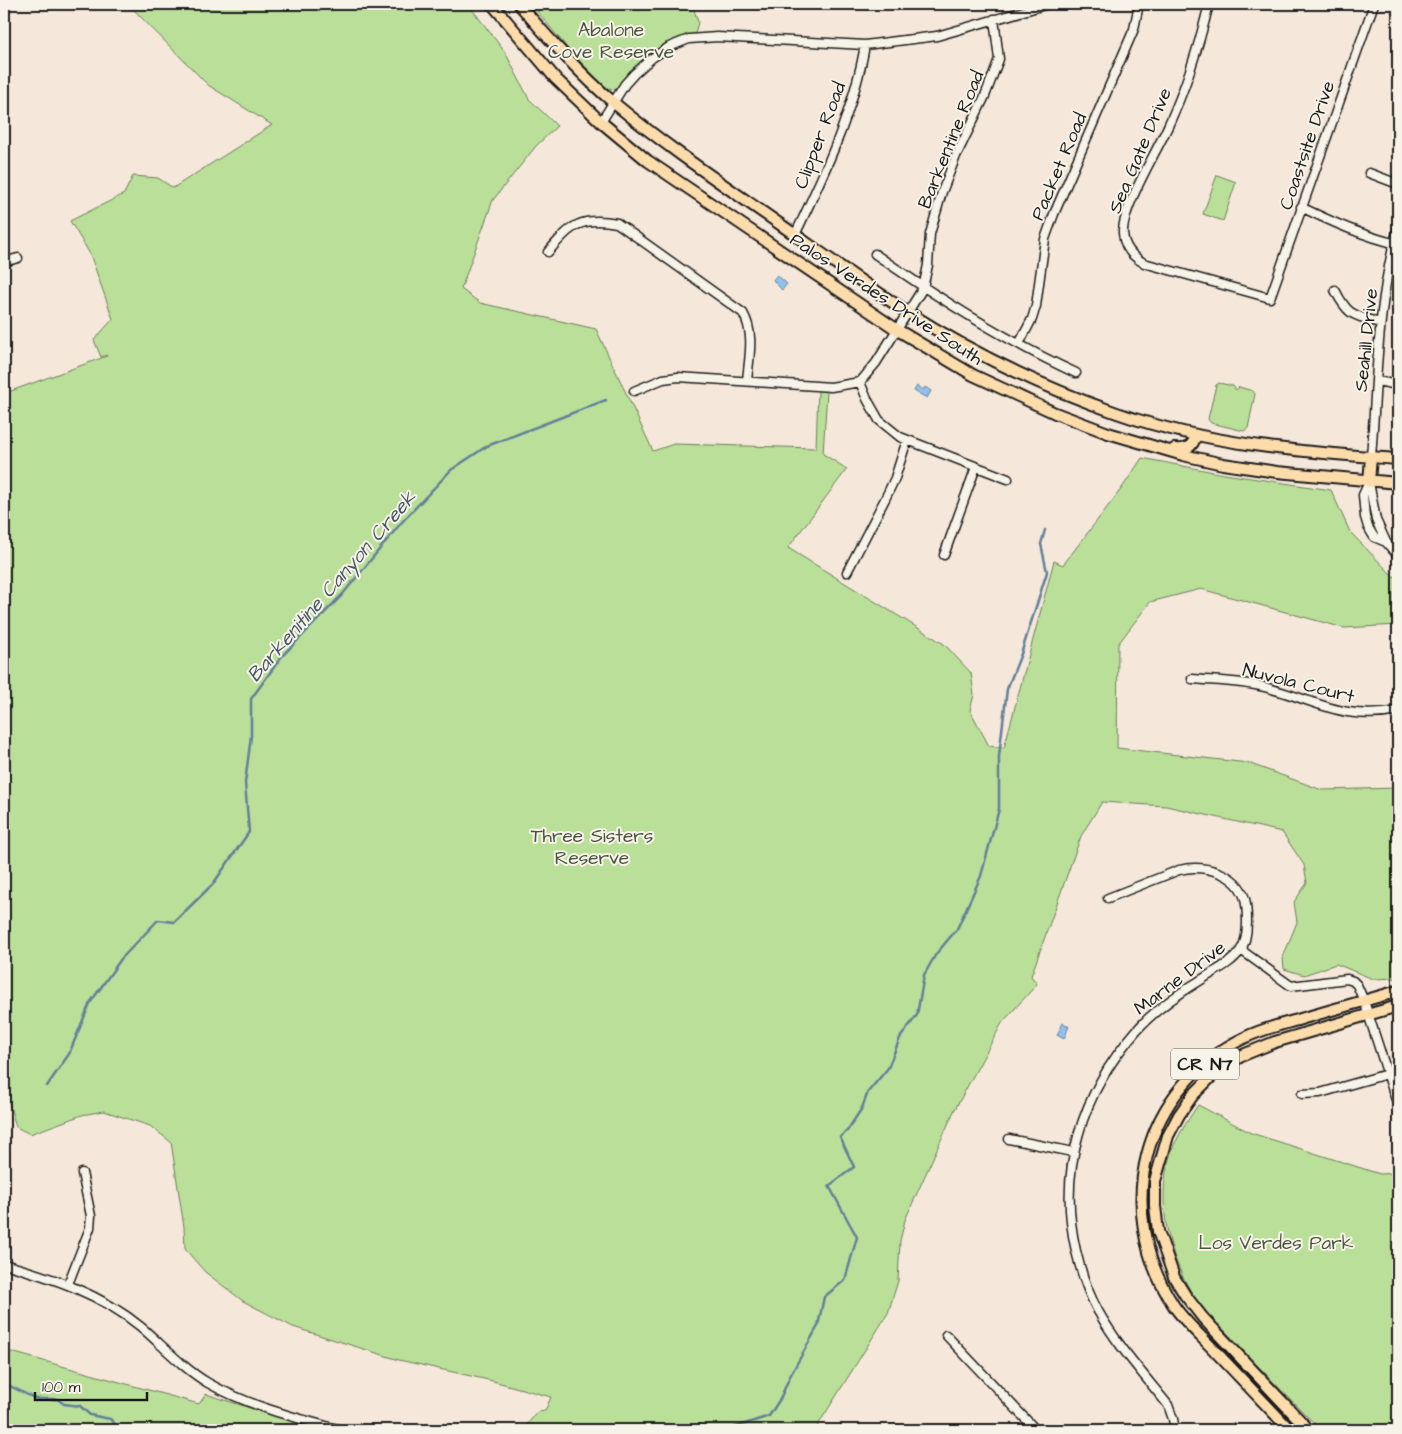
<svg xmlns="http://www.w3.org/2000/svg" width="1402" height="1434" viewBox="0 0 1402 1434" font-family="'Architects Daughter',sans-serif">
	<rect width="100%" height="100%" fill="#f5e7da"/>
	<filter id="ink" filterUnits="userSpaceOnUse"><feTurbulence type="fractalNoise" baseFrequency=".02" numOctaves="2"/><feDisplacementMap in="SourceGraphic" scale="10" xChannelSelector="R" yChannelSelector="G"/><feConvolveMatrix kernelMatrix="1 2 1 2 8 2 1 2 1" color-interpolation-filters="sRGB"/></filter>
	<g filter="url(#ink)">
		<path fill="#badf99" stroke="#6b7e5a" d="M128,4H468L505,52L529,99L557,126L536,146L493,200L461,289L480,303L596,329L653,451L674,444L816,448L818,390L827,391L823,454L847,469L788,548L944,644L971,673L974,695L970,710L989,746L1004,748L1054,561L1063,565L1122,488L1142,458L1224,474L1331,490L1350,532L1393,576L1398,577V625L1344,628L1201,589L1150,602L1118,644L1117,748L1248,763L1322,790L1398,788V978L1373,979L1336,964L1304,975L1284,969L1283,957L1297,922L1294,902L1307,883L1304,865L1282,832L1166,806L1102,802L1081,836L1031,976L1037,984L1002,1023L954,1111L905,1220L900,1241L898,1281L888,1313L815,1430H523L537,1412L545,1411L551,1397L493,1381L399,1360L293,1327L243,1301L205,1272L185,1249L184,1227L171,1142L150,1126L104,1111L82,1115L30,1134L16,1127L4,1085V397L11,391L107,356L106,355L101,357L94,340L113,319L90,254L70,221L124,194L133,176L158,178L173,188L272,125L208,85Z
			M531,4H692L698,22L695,34C659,41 639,62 615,89L606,88L569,50Z
			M1217,175L1236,182L1223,221L1203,214Z
			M1219,383L1233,386L1236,390L1239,387L1253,391L1255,394L1248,428L1244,431L1211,423L1208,419L1216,385Z
			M1198,1105L1251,1133L1380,1174L1398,1173V1430H1321C1290,1399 1260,1369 1231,1337C1220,1325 1206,1314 1197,1301C1167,1258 1153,1193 1174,1145C1181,1131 1189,1118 1198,1105Z
			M4,1350L199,1404L206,1394L319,1430H4Z"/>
		<path fill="#91c2ed" stroke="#628099" d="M777,275L787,284L782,290L773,280Z
			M917,386L923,390L925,387L931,391L927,398L914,391Z
			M1063,1023L1069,1026L1064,1039L1057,1035Z"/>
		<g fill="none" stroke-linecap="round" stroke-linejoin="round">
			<path stroke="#628099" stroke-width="2.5" d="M47,1086L69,1054L90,1003L121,959L158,920L174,922L213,884L249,832L245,783L251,736V699L282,656L342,595L401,523L451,470L487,446L606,400
				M4,1383L36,1399H57L64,1404L80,1406L90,1415L110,1419L121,1430
				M727,1430L769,1416L780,1399L790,1376L818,1326L824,1297L845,1280L857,1237L829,1186L854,1167L840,1137L847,1131L862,1108L868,1092L888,1068L900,1038L917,1015L924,975L936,954L957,929L981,876L999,809V756L1007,689L1021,654L1047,572L1041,544L1045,530"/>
			<g stroke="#1c1c1c" stroke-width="11">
				<path id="minor" d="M1209,4C1199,45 1187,85 1169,124C1158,150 1122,207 1123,233C1124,247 1133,257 1144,263L1270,298L1374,4
					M601,122L625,84L634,74L652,58L669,47L689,39L717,37L865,45L937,36L1048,4
					M1369,173L1398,184
					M1301,207C1332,222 1363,236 1397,244
					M795,235C824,174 854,111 865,45
					M548,252C571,226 579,216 617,223L743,313C755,334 749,357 747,381
					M875,254C938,298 1006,341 1076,373
					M4,262L18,258
					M1335,290C1348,316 1353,315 1380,323
					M1019,344L1032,319L1036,306L1045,239L1054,214L1134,29L1139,4
					M1377,381L1398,385
					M860,382L867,399L879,420L900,437L1008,479
					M634,391L663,379L678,377L831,387L860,382L876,363L923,288L928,265L930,234L942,192L956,156L985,96L999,59L994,19
					M1371,457C1377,381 1377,302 1398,228
					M1369,482L1376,520L1386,542L1398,556
					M1369,482L1363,495L1365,517L1368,527L1374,537L1386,542
					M944,555L976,467
					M847,572L885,499L895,478L907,440
					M1192,679C1216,681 1241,681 1264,687C1314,699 1343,722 1398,711
					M1108,898L1179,870C1203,864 1237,872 1245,899C1247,907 1247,914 1247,922C1247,931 1246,943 1240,951C1231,964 1214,971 1201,980C1178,994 1154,1010 1136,1031C1082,1093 1057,1170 1076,1251C1081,1272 1088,1293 1098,1311C1117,1345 1144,1375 1168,1405L1173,1419L1175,1430
					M1241,950L1291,986L1347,979L1353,981L1357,985L1364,1001L1395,1097L1398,1104
					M1302,1094L1320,1093L1398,1071
					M1009,1139L1073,1152
					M4,1264C53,1278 101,1294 141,1327C163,1346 183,1368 208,1383C249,1406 296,1418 341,1430
					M68,1284L90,1228L91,1216L82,1173
					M946,1335L1036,1430"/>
			</g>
			<g stroke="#1c1c1c" stroke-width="14">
				<path id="major" d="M492,4L556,79L601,122L648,161L896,329L973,375L1055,413L1108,433L1183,455L1223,464L1277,472L1398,483
					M519,4C549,39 579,73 614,103C668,148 727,187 784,227C824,255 864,284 906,311C970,352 1045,388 1117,413C1208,445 1303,452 1398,459
					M1174,449C1187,450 1193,447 1196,435
					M1369,482L1371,457
					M1290,1430C1265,1404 1240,1377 1215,1351C1201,1336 1185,1322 1174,1306C1111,1210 1142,1086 1246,1037C1264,1028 1285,1024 1304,1018C1335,1009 1367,1000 1398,991
					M1309,1430L1203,1318L1185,1295L1174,1277L1158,1231L1155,1206V1181L1168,1136L1179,1115L1193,1095L1217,1071L1243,1055L1275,1042L1398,1006"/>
			</g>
			<use href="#minor" stroke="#f7f3e8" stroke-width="8"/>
			<use href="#major" stroke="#fddcac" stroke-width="10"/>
		</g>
	</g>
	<g text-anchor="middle" stroke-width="4" stroke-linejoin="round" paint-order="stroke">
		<rect fill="#f7f3e8" stroke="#5e5c59" stroke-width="1" x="1171" y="1048.5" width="68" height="31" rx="4"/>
		<g font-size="18" font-weight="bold" fill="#1c1c1c">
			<text x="1205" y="1070">CR N7</text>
		</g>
		<g font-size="19" fill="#4b5642" stroke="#f7f3e8">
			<text x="611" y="36">Abalone<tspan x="611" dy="22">Cove Reserve</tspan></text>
			<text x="592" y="842">Three Sisters<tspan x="592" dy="22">Reserve</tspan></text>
			<text x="1276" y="1249">Los Verdes Park</text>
		</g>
		<g font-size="19" fill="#1c1c1c" stroke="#f7f3e8">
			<text transform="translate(819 135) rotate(-69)" y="7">Clipper Road</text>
			<text transform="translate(950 139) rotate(-68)" y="7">Barkentine Road</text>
			<text transform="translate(1306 145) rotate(-71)" y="7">Coastsite Drive</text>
			<text transform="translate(1139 150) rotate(-67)" y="7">Sea Gate Drive</text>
			<text transform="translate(1058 166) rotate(-67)" y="7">Packet Road</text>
			<text transform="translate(887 298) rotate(33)" y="7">Palos Verdes Drive South</text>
			<text transform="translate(1365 340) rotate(-84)" y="7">Seahill Drive</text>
			<text transform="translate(1299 682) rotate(14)" y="7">Nuvola Court</text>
			<text transform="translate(1179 977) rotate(-37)" y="7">Marne Drive</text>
		</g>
		<g font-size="20" font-style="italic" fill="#455665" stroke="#f7f3e8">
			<text transform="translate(331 586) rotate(-49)" y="7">Barkenitine Canyon Creek</text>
		</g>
	</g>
	<rect width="1402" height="1434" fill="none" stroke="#f7f3e8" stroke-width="20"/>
	<rect x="10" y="10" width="1382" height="1414" fill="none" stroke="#1c1c1c" stroke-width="2" filter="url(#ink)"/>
	<path d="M35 1392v8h112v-8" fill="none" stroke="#1c1c1c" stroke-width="2.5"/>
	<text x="42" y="1392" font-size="15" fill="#1c1c1c" stroke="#f7f3e8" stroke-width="4" paint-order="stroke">100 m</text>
</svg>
